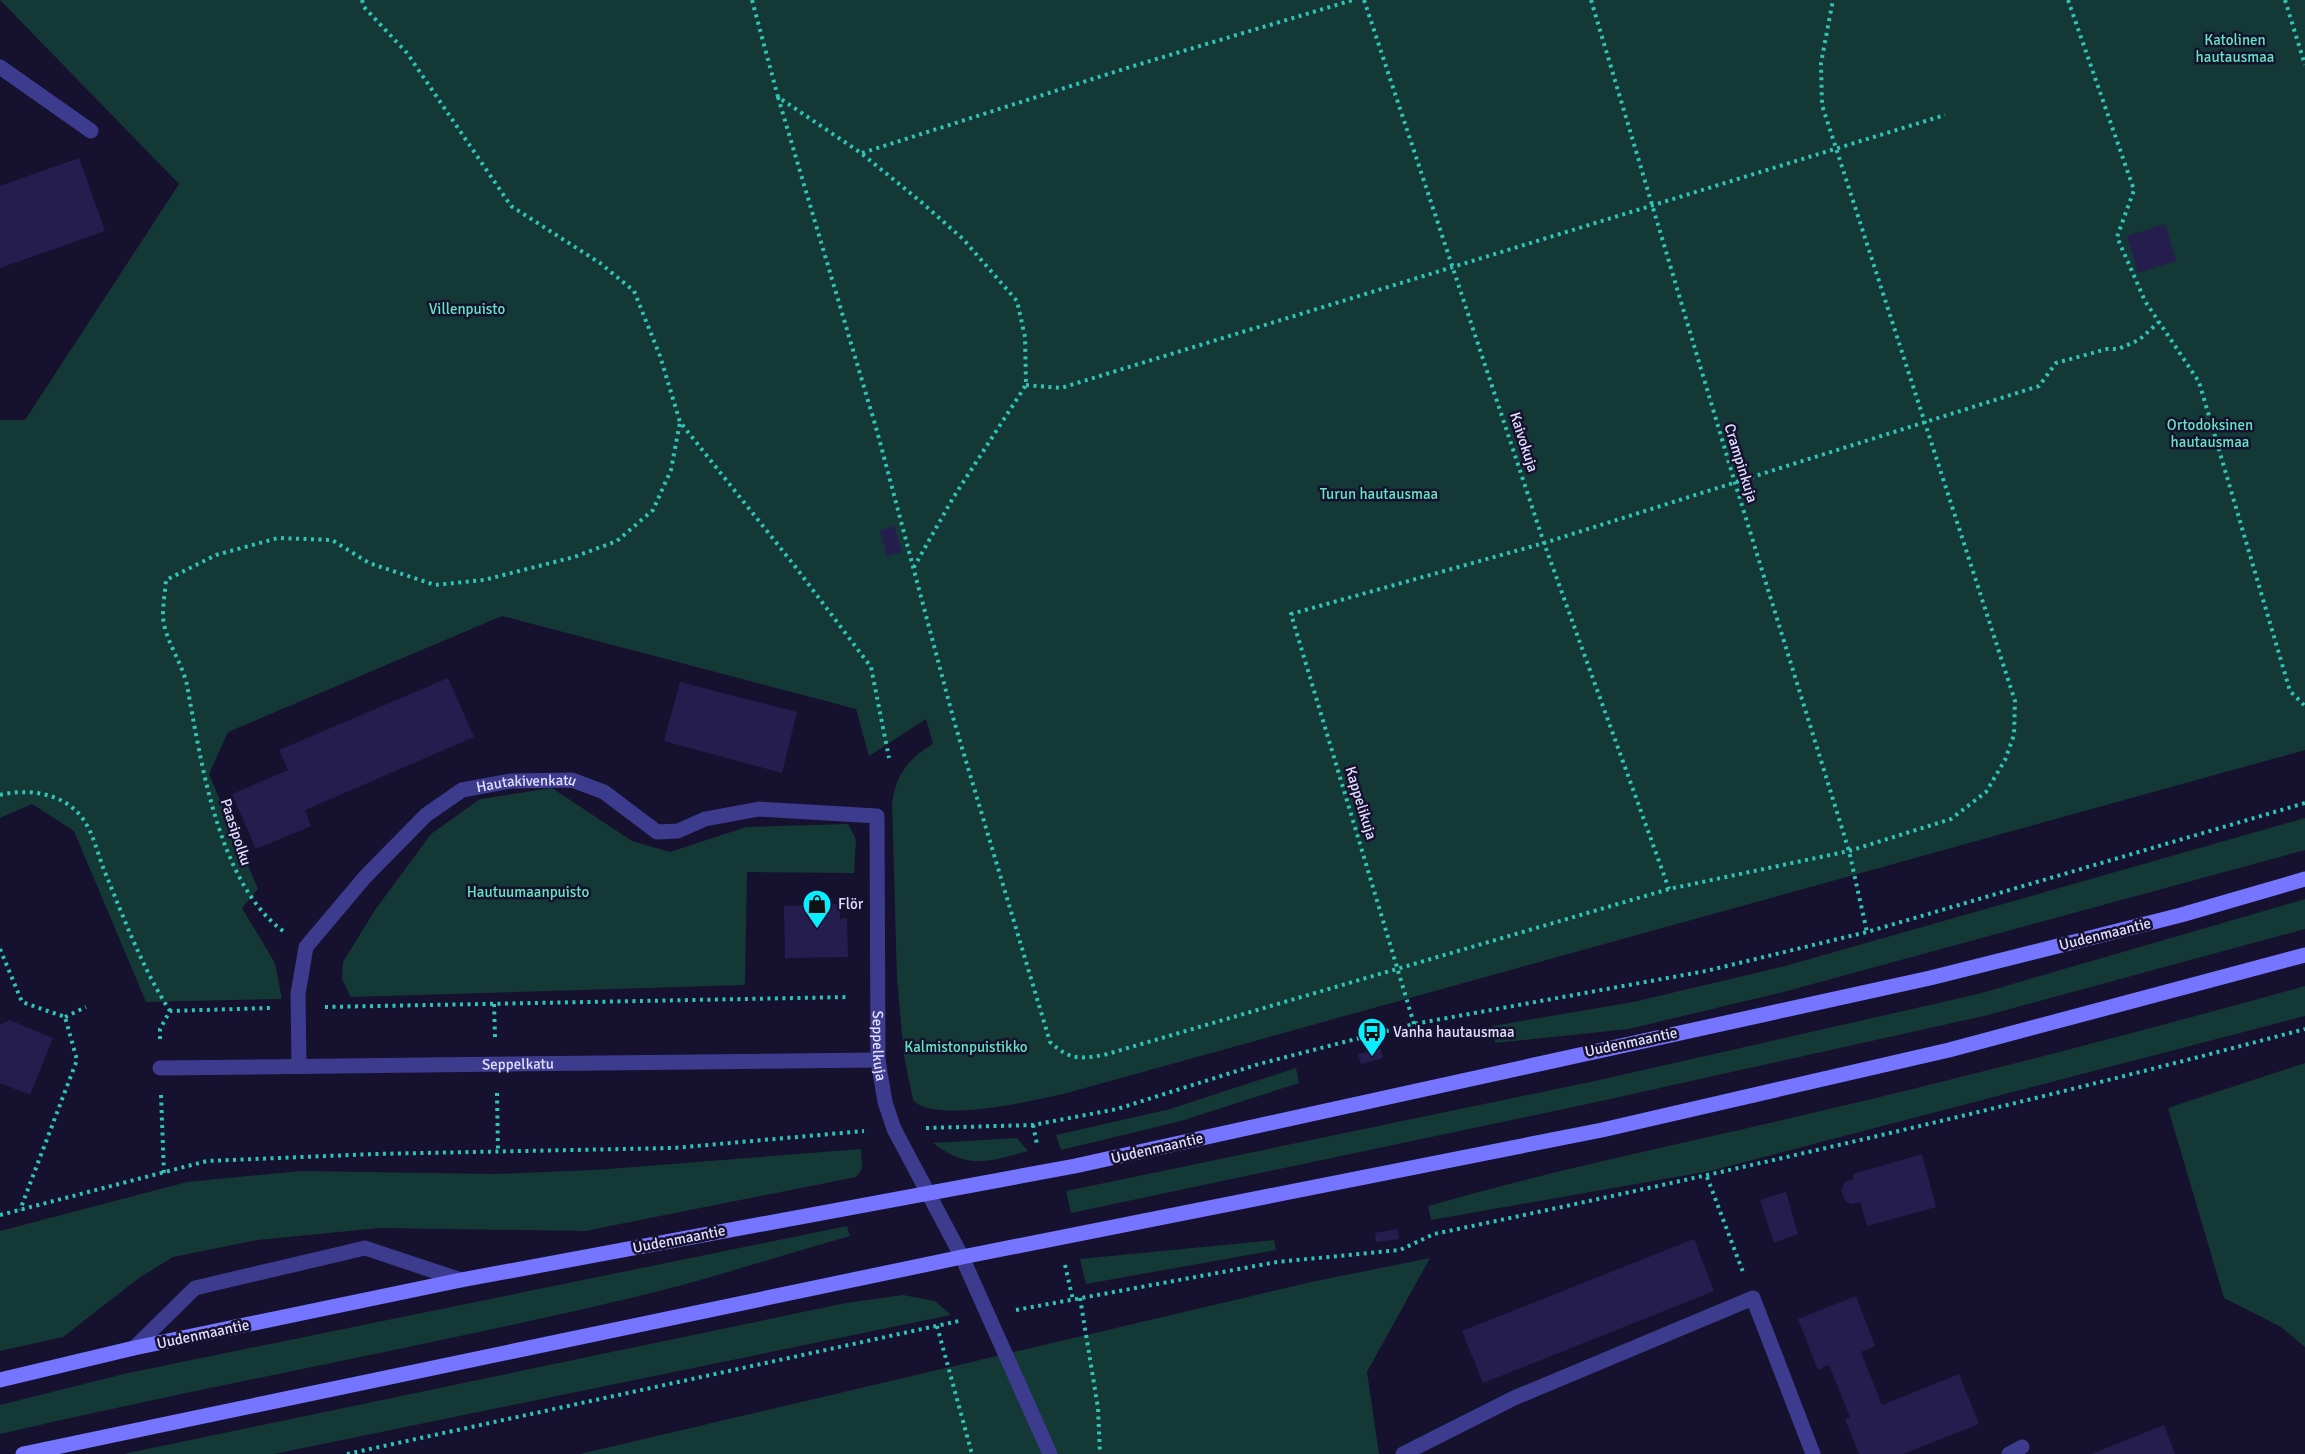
<svg xmlns="http://www.w3.org/2000/svg" width="2305" height="1454" viewBox="0 0 2305 1454" font-family="Signika,sans-serif">
	<rect width="100%" height="100%" fill="#15112e"/>
	<path fill="#143836" d="M0,0H2305V750L1074,1091C1043,1099 935,1125 913,1100L904,1056L897,979L892,804C896,774 908,759 933,744L926,719L869,756L856,709L502,616L228,732L209,774L258,889L242,908L275,963L282,999L146,1002L74,831L32,804L0,818V420H25L179,184Z
		M552,788L632,841L670,852L746,827L848,824L856,839L854,873L747,872L745,985L351,997L342,979L343,962L375,910L431,834L480,799Z
		M2305,818V850L1787,991L1629,1029L1495,1043L1492,1026L1633,1002L1785,966Z
		M2305,899V929L1984,1016L1597,1102L1071,1213L1066,1191L1595,1081L1978,994Z
		M2305,986V1016L1710,1171L1431,1220L1428,1206C1549,1171 1672,1146 1795,1117C1966,1077 2136,1033 2305,986Z
		M2305,1063V1347L2281,1327L2224,1298L2168,1108Z
		M1296,1068L1299,1083L1181,1121L1061,1150L1056,1135L1170,1109Z
		M1017,1138L1028,1151C989,1162 968,1170 933,1143Z
		M861,1149L862,1169L856,1177L585,1231L380,1228L257,1240L173,1257L139,1278L63,1337L0,1351V1231L187,1182L301,1171L495,1174L595,1170Z
		M847,1226L850,1236C779,1256 707,1280 635,1297C424,1347 211,1385 0,1434V1405L128,1373Z
		M1274,1240L1276,1250L1086,1284L1080,1259Z
		M1430,1258L1367,1372L1379,1454H580L1311,1282Z
		M903,1295L935,1301L951,1315L274,1454H123L846,1303Z"/>
	<path fill="#261d4f" d="M79,158L105,231L0,268V186Z
		M2165,224L2176,261L2138,273L2127,236Z
		M894,526L902,552L887,556L880,531Z
		M448,678L474,737L305,810L311,826L256,849L232,794L288,770L279,750Z
		M680,682L797,712L782,773L664,741Z
		M840,904V919L847,918L848,957L785,958L784,906Z
		M10,1020L53,1038L30,1095L0,1083V1025Z
		M1381,1049L1383,1058L1361,1064L1358,1054Z
		M1922,1154L1936,1207L1867,1226L1860,1202L1852,1204L1845,1201L1841,1190L1845,1182L1854,1179L1853,1174Z
		M1786,1192L1798,1234L1774,1243L1760,1200Z
		M1397,1229L1399,1239L1376,1242L1375,1233Z
		M1694,1239L1714,1291L1483,1383L1462,1331Z
		M1856,1296L1875,1346L1861,1352L1882,1405L1959,1374L1979,1424L1903,1454H1859L1845,1419L1850,1417L1829,1365L1818,1370L1798,1319Z
		M2164,1425L2175,1454H2091Z"/>
	<g fill="none" stroke-linecap="round" stroke-linejoin="round">
		<path stroke="#2ec4b6" stroke-width="4" stroke-dasharray="3 4.5" stroke-linecap="butt" d="M362,0L364,7L407,53L511,206L600,263L634,291L660,356L680,422L794,565L871,667L889,758
			M752,0L778,97L861,153L920,201L963,239L1017,301L1025,337L1026,385L953,498L914,567
			M1364,0L1544,543L1669,889
			M1591,0L1735,483L1849,851L1867,932
			M2068,0L2134,190L2117,237L2145,301L2199,382L2290,691L2305,706
			M2285,0L2305,65
			M778,97L877,431L954,721L1050,1042C1070,1060 1078,1059 1104,1055L1669,889L1849,851L1951,819L1986,792L2005,760L2014,735L2015,701L1822,105L1821,63L1833,0
			M862,153L1130,67L1353,0
			M1026,385L1061,388L1945,115
			M0,795C28,788 65,793 83,819C93,833 98,854 104,870C124,918 142,968 170,1011
			M283,931C218,883 201,761 187,685C182,662 164,639 163,616C163,604 165,592 166,580L216,555L278,538L332,540L369,563L435,585L484,580L574,557L617,541L653,510L671,470L680,422
			M0,949L22,1002L65,1017L77,1060L20,1210
			M494,1004L495,1037
			M325,1007L849,997
			M65,1017L86,1007
			M1414,1024L1291,614L1544,543L2039,386L2056,363L2107,349H2118L2139,340L2159,322
			M160,1039V1029L170,1011L270,1008
			M497,1093L498,1152
			M161,1095L164,1174
			M1033,1125L1037,1144
			M926,1128L1033,1125L1117,1109L1259,1064L1414,1024L1706,971L1867,932L2305,803
			M1707,1177L1743,1272
			M0,1215L207,1161L374,1154L674,1148L864,1131
			M1065,1265L1073,1300
			M1080,1298L1098,1408L1100,1454
			M1016,1310L1277,1262L1400,1250L1434,1234C1726,1173 2017,1106 2305,1029
			M937,1326L972,1454
			M347,1454L959,1321"/>
		<path stroke="#3c3b8e" stroke-width="15" d="M0,67L91,131
			M962,1257L1050,1454
			M134,1348L195,1288L365,1248L461,1280
			M1403,1454L1514,1398L1753,1298L1813,1454
			M2009,1454L2022,1447"/>
		<g stroke="#3c3b8e" stroke-width="15">
			<path id="s1" d="M299,1065L298,994L306,947L365,877L426,815L462,790L511,781L572,780L604,792L657,832L678,831L705,819L759,809L877,816L878,1060L885,1102L894,1129L962,1257"/>
			<path id="s2" d="M160,1068L878,1060"/>
		</g>
		<path stroke="#7575ff" stroke-width="15" d="M0,1380L134,1348L461,1280L1075,1166L1930,978L2181,915L2305,879
			M23,1454L962,1257L1602,1130L1949,1050L2305,955"/>
	</g>
	<defs>
		<g id="shop-pin" transform="scale(1.5)"><path d="M0 17L-7.5 6A9.5 9.5 0 1 1 7.5 6Z" fill="#0aedff" stroke="#15112e"/><path d="M-5-2.5h2.3a2.7 3.5 0 0 1 5.4 0H5L5.5 6h-11ZM-1.5-2.5h3a1.5 2.3 0 0 0-3 0Z" fill="#111"/></g>
		<g id="bus-pin" transform="scale(1.5)"><path d="M0 17L-7.5 6A9.5 9.5 0 1 1 7.5 6Z" fill="#0aedff" stroke="#15112e"/><path d="M-5-6H5V4H4V6H2V4H-2V6H-4V4H-5ZM-3.5-4V0h7V-4ZM-3.5 1.2v1.5H-2V1.2ZM2 1.2v1.5H3.5V1.2Z" fill="#111"/></g>
	</defs>
	<g fill-rule="evenodd">
		<use href="#shop-pin" x="817" y="904"/>
		<use href="#bus-pin" x="1372" y="1032"/>
	</g>
	<g text-anchor="middle" stroke-width="5" stroke-linejoin="round" paint-order="stroke">
		<g font-size="15" fill="#64e5c1" stroke="#15112e">
			<text x="2235" y="45">Katolinen<tspan x="2235" dy="17">hautausmaa</tspan></text>
			<text x="467" y="314">Villenpuisto</text>
			<text x="2210" y="430">Ortodoksinen<tspan x="2210" dy="17">hautausmaa</tspan></text>
			<text x="1379" y="499">Turun hautausmaa</text>
			<text x="528" y="897">Hautuumaanpuisto</text>
			<text x="966" y="1052">Kalmistonpuistikko</text>
		</g>
		<g font-size="15" fill="#e1deff" stroke="#15112e">
			<text transform="translate(1524 442) rotate(72)" y="5">Kaivokuja</text>
			<text transform="translate(1741 463) rotate(73)" y="5">Crampinkuja</text>
			<text dy="5" stroke="none"><textPath href="#s1" startOffset="406">Hautakivenkatu</textPath></text>
			<text transform="translate(1361 803) rotate(73)" y="5">Kappelikuja</text>
			<text transform="translate(236 832) rotate(72)" y="5">Paasipolku</text>
			<text transform="translate(2105 934) rotate(-14)" y="5">Uudenmaantie</text>
			<text transform="translate(1631 1042) rotate(-12)" y="5">Uudenmaantie</text>
			<text dy="5" stroke="none"><textPath href="#s1" startOffset="1006">Seppelkuja</textPath></text>
			<text dy="5" stroke="none"><textPath href="#s2" startOffset="358">Seppelkatu</textPath></text>
			<text transform="translate(1157 1148) rotate(-13)" y="5">Uudenmaantie</text>
			<text transform="translate(679 1239) rotate(-11)" y="5">Uudenmaantie</text>
			<text transform="translate(203 1334) rotate(-12)" y="5">Uudenmaantie</text>
		</g>
		<g font-size="15" fill="#e1deff" stroke="#15112e" text-anchor="start">
			<text x="838" y="909">Flör</text>
			<text x="1393" y="1037">Vanha hautausmaa</text>
		</g>
	</g>
</svg>
